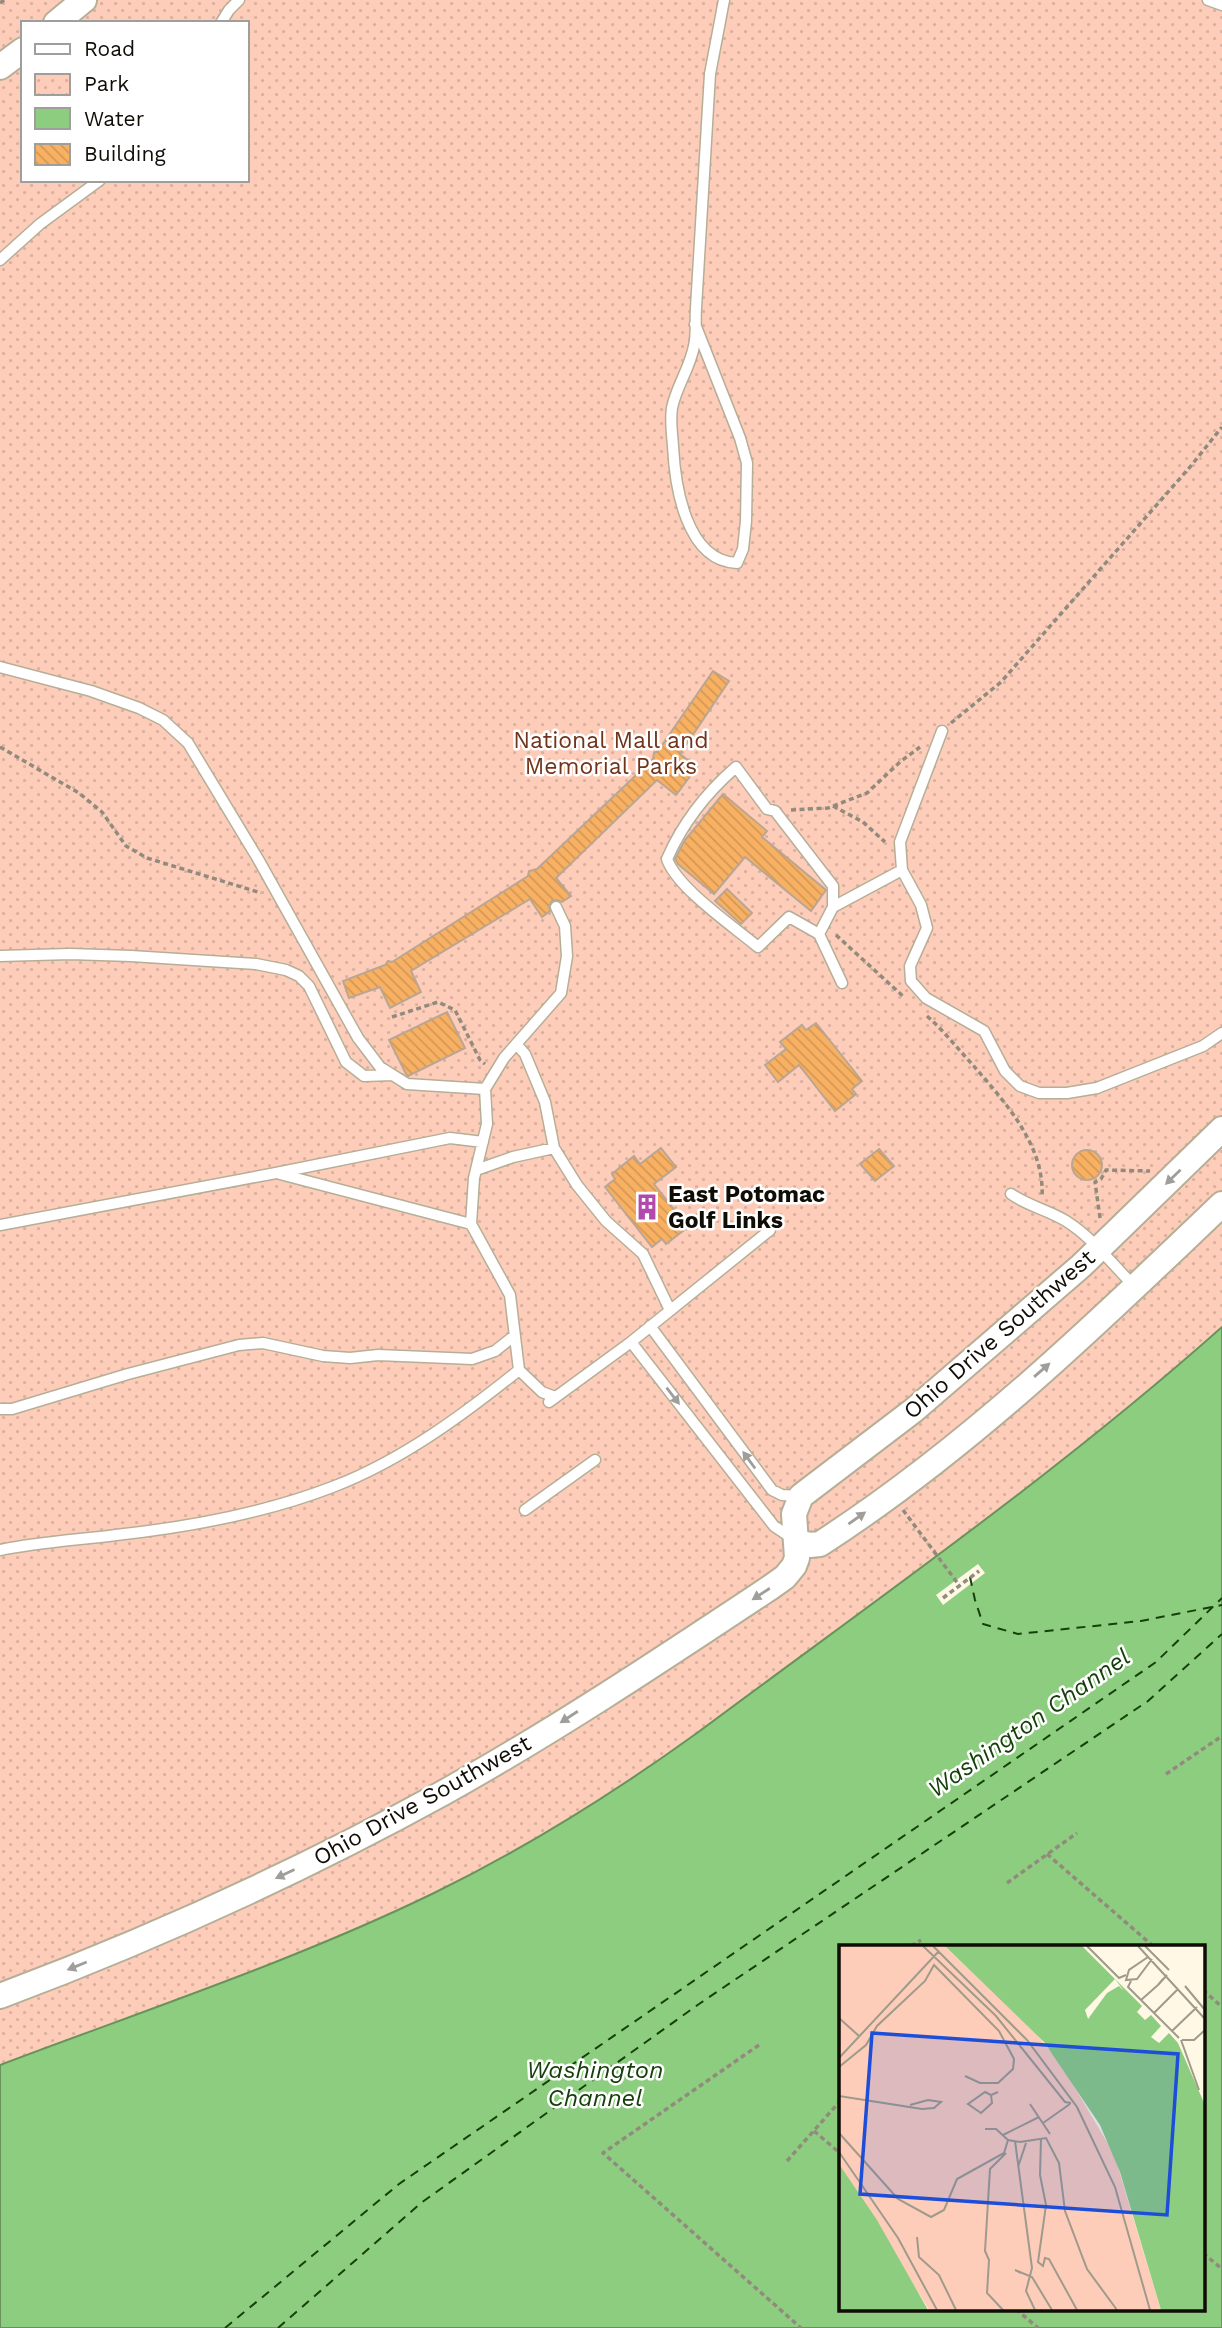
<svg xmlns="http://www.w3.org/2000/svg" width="1222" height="2328" viewBox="0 0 1222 2328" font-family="'Work Sans',sans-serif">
	<defs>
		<pattern id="park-dots" width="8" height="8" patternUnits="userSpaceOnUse" patternTransform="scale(1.75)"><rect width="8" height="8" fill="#fecdba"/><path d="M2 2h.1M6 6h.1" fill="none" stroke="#d9af9e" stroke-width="1.8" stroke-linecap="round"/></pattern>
		<pattern id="building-back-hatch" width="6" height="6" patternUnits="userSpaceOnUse" patternTransform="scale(1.75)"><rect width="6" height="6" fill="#f8b163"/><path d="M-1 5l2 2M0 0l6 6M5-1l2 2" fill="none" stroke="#d49754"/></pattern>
	</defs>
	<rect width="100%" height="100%" fill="#fff8e4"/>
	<path fill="url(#park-dots)" fill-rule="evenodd" d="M0,0H1222V1327C1057,1474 874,1601 697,1733C614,1793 526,1848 434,1893C294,1961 145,2010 0,2065ZM23,23H247V180H23Z"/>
	<path fill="#8dcd7f" stroke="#68935b" stroke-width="2" fill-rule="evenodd" d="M1222,1327V2328H0V2065C145,2010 294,1961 434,1893C526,1848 614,1793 697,1733C874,1601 1057,1474 1222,1327ZM841,1946H1203V2309H841Z"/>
	<path fill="#fff8e4" d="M978,1564L985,1573L943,1605L936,1595Z"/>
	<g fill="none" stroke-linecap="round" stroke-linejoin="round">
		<path stroke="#16400a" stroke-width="2" stroke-dasharray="9 7" stroke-linecap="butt" d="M970,1577L975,1600L983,1624L1018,1634L1141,1621L1222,1605
			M225,2328L399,2184L1156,1662L1222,1598
			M278,2328L421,2203L699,2004L1148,1701L1222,1634"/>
	</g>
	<path fill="url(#building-back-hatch)" stroke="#b9a694" stroke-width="2" d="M713,671L729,681L680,754L697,767L676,795L657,780L556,878L571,896L562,902L557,900L552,901L549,906L550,911L542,917L530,899L411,971L421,992L390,1008L380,987L349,998L343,981L385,965L388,961L392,962L528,876L529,871L537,869L653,759L654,753L658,751Z
		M723,794L767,831L762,837L826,890L811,911L745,857L714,894L678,864L675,859L685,840Z
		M727,889L752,913L741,924L715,901Z
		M447,1012L465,1048L408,1076L406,1074L389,1040Z
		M816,1023L862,1081L852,1089L856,1094L835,1111L799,1065L778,1082L765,1065L786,1049L780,1042L802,1025L806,1030Z
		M661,1148L676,1167L654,1184L688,1227L666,1244L662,1239L652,1247L605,1187L615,1179L612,1174L634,1156L640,1164Z
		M879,1149L894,1166L875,1181L860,1164Z
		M1072 1165a15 15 0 1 1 30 0a15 15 0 1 1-30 0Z"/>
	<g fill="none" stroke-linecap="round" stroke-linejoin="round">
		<g stroke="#b6ae97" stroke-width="13">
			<path id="service" d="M1208,0L1222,5
				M221,23L229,10L239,0
				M0,260L40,224L100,180
				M695,324L740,438L747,463L746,521L743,549L737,563C686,561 675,486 673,446C672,433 670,420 672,408C676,387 690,368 694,346C697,334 695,321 696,308L710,74L724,0
				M0,667L91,691L139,708L163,720L188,743L258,859L358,1038L380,1067L407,1084L485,1089
				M942,731L900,842L902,870L921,905L927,928L910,966L911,981L926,998L984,1031L1005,1071L1020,1086L1039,1093H1067L1097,1088L1203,1046L1222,1033
				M833,907L902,870
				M819,934L833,907V886L775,811L767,809L736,767C706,793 683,822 667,859C677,888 733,926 758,947L789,917L819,934L842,983
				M0,956L70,954L131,956L256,964L286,970L299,976L309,986L346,1062L364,1076L392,1075
				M517,1045L525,1054L545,1102L554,1148L577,1185L606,1221L643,1254L670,1310
				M476,1170L513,1157L554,1148
				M280,1174L471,1224
				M1011,1194C1028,1206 1048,1210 1066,1221C1092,1237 1113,1265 1135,1287
				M0,1225L276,1173L450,1138L483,1142
				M650,1326L772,1490L782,1495L801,1496
				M631,1342L774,1526L792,1538
				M519,1370L542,1392L555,1397
				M549,1402L631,1342L770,1230
				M0,1409H12L128,1374L239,1345L263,1343L323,1356L350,1358L378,1355L472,1359L495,1351L514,1336
				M525,1510L595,1460
				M0,1550C39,1542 77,1540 116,1535C189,1527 266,1513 335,1486C402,1460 463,1415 519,1370L510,1295L471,1224L474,1178L487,1124L485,1089L504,1058L561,993L567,956L565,926L556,907"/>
		</g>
		<g stroke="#b6ae97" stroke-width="28">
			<path id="tertiary" d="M56,23L84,0
				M0,67L23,50
				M797,1542L810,1545L820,1544C967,1449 1096,1325 1222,1204
				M0,1996C152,1939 301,1871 443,1793C556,1730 664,1658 771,1587L785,1577L794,1566L797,1558L794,1514L801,1496L914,1410L1081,1266L1222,1129"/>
		</g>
		<path stroke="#908b7d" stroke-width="3.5" stroke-dasharray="5 3.5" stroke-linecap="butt" d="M0,3L4,0
			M951,723L1001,682L1190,467L1222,427
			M0,747L79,793L102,812L126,846L147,858L261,893
			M833,806L863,822L885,842
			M791,810L828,808L867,793L900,762L920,747
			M836,935L905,998
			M927,1016C944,1031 957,1048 972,1064C1004,1101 1045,1145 1042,1197
			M392,1017L438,1002L455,1010L480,1060L485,1064
			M1100,1218L1095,1182L1101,1179L1106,1170L1150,1171
			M903,1510L959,1585
			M943,1598L979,1571
			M1166,1774L1222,1736
			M1047,1854L1153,1946
			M1007,1883L1077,1833
			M911,1946L921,1940
			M1203,1990L1222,2007
			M759,2045L603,2153L801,2328
			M814,2131L841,2154
			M787,2161L841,2100
			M1203,2253L1222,2269
			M1016,2309L1038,2328"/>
		<use href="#service" stroke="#fff" stroke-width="10"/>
		<use href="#tertiary" stroke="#fff" stroke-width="24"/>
	</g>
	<defs><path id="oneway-solid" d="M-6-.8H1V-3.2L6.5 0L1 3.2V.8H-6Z" transform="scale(1.75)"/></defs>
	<g fill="#9f9e9b">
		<use href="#oneway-solid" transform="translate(1173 1177) rotate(136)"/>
		<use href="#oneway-solid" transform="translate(1042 1370) rotate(-41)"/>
		<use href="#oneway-solid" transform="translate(673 1396) rotate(52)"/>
		<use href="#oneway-solid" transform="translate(749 1460) rotate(-126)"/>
		<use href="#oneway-solid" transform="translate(857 1518) rotate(-35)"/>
		<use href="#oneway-solid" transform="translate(761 1594) rotate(147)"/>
		<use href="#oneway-solid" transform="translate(569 1717) rotate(147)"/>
		<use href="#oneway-solid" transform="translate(285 1874) rotate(155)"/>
		<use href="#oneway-solid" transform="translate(77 1966) rotate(158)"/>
	</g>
	<defs>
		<g id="building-bare" transform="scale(2.1)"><path d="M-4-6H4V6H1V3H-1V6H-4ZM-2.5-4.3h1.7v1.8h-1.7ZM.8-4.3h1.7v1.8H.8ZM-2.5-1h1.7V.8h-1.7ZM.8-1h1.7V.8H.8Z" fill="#b24aad" stroke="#fff" stroke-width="2.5" paint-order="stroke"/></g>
	</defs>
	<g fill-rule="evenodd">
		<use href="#building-bare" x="647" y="1207"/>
	</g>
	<g text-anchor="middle" stroke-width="5" stroke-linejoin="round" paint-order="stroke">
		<g font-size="23" fill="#71341b" stroke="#fff">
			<text x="611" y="748">National Mall and<tspan x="611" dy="26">Memorial Parks</tspan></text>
		</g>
		<g font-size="23" font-weight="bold" fill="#100d06" stroke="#fff" text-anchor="start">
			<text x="668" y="1202">East Potomac<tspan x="668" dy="26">Golf Links</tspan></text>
		</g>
		<g font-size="23" fill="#100d06" stroke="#fff">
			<text transform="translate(999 1334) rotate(-41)" y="8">Ohio Drive Southwest</text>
			<text transform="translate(422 1800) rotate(-29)" y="8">Ohio Drive Southwest</text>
		</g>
		<g font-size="24" font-style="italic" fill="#16400a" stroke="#fff">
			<text transform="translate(1029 1723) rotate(-35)" y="8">Washington Channel</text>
			<text x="595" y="2078">Washington<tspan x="595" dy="28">Channel</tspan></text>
		</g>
	</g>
	<g transform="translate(839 1945)">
		<rect width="366" height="366" fill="#fff8e4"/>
		<path d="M0,1H106L196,87L223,121L275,209L322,365H90L0,219Z" fill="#fecdba"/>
		<path d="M106,1H243L303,61L298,67L306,75L312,70L322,81L312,92L320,98L330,88L339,98L366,160V365H322L281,227L261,180L205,97ZM0,219L38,275L89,365H0Z" fill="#8dcd7f"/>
		<path d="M276,34L285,46L280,41L268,48L249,74L246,65Z" fill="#fff8e4"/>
		<path fill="none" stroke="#8dcd7f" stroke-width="3.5" d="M158,1L251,112L366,299M161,1L256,113L366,287M242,93L240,77L248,72M238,135L246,130L243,99"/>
		<path fill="none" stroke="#9f9a8b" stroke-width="2" d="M84,1L157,71L226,157L232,158M94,1L188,95L238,162L276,242L311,365M248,1L280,33L287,30M299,1L366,74M306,1L330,25M309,12L290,25L287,35L298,34L313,14M324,34L319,40L328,30M292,36L289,42L340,93M346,41L366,65M302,55L319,40M315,68L339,44M0,73L20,91M333,86L358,62M342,95L360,145M343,95H355L366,85M0,113L100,6M0,122L27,100L38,81L86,36L95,20L160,86L175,114L174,124L159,138H141L126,131M152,150L146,147L129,159L142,168L153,158L152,150L159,147M0,151L83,164L95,163L102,157L89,155L71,160M191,159L211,189M204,178L231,159M146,184H157L169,195L181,197L207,193L220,218L226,266L248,324L278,365M0,188L59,254L92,272L105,265L118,234L165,208L169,195M164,190L200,172M202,193L201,230L207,260L199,317L204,321L206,313L210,314L238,365M176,196L193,323L187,346L196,365M0,207L59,293L98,365M179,222L187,198M78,292L80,312L100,330L117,365M182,328L176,325L193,332L213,365M164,365L148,348L150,315L146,306L151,224L167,208"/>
		<path fill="#1d4ed8" fill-opacity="0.15" stroke="#1d4ed8" stroke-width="3.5" d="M33,88L339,109L328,270L21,249Z"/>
		<rect width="366" height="366" fill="none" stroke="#100d06" stroke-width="3.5"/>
	</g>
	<rect x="21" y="21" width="228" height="161" fill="#ffffff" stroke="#9f9e9b" stroke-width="2"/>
	<rect x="35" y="44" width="35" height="10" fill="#ffffff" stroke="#9f9e9b" stroke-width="2"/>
	<text x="84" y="56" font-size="21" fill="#100d06">Road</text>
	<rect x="35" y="74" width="35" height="21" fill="url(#park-dots)" stroke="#9f9e9b" stroke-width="2"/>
	<text x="84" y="91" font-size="21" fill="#100d06">Park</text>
	<rect x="35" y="108" width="35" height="21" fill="#8dcd7f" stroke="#9f9e9b" stroke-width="2"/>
	<text x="84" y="126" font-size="21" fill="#100d06">Water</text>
	<rect x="35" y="144" width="35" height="21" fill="url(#building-back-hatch)" stroke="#9f9e9b" stroke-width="2"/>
	<text x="84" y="161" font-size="21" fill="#100d06">Building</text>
</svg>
